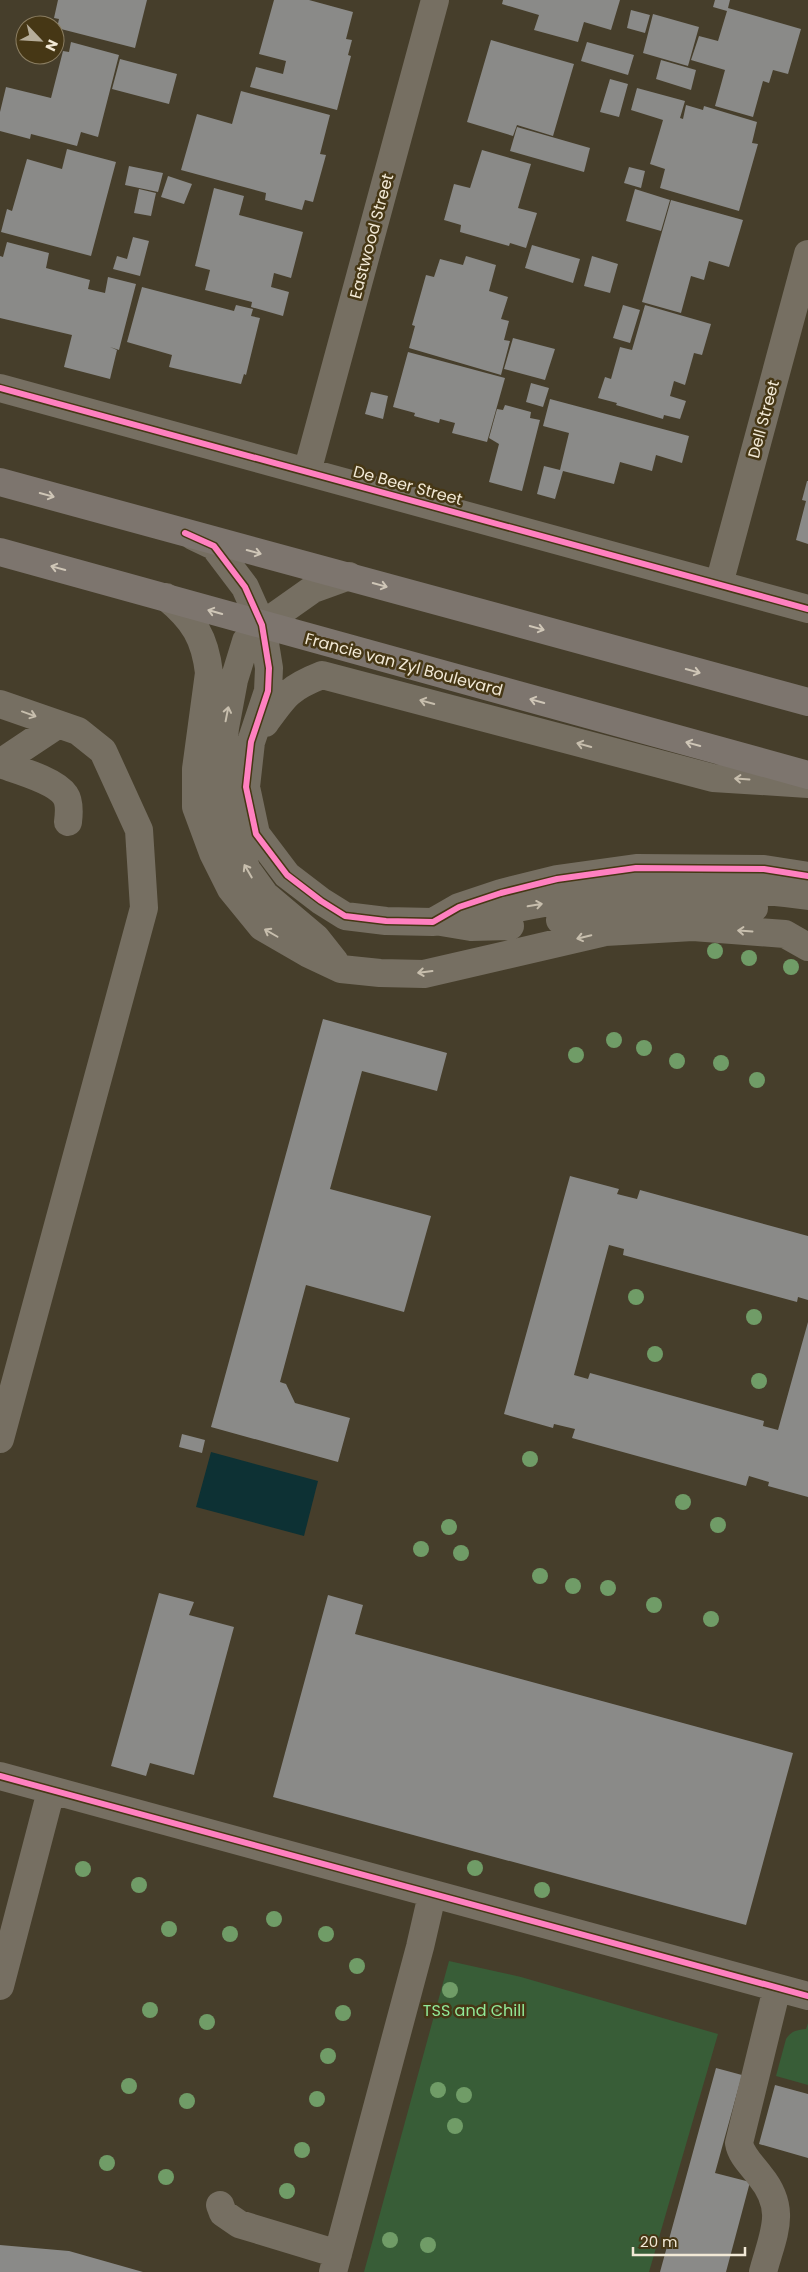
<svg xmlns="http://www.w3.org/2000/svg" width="808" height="2272" viewBox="0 0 808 2272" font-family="Poppins,sans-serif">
	<rect width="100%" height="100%" fill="#463e2b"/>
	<path fill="#385d37" d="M449,1961L521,1977L718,2034L649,2272H364Z
		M808,2023V2085L776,2076L786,2039C791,2031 797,2030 806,2029Z"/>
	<path fill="#0d3134" d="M211,1452L318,1481L304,1536L196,1507Z"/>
	<path fill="#8a8a88" d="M58,0H147L135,48L57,28L59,19L54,18Z
		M274,0H309L353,12L346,39L352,40L348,55L351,56L337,110L250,87L256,67L283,74L286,61L259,54Z
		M503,0H620L611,30L584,22L578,42L534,30L539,15L502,4Z
		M715,0H730L728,8L801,29L788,74L773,70L769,83L763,81L753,117L715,106L725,70L691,60L699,36L718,41L727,11L713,7Z
		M631,10L650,15L645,33L627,28Z
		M653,14L699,27L688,66L643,53Z
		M491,40L574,64L553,136L517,125L513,136L467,122Z
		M71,42L119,55L98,137L81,132L77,146L31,134L30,139L0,131V112L6,87L51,98L63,51L69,52Z
		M587,42L634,55L628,75L581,61Z
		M120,59L177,74L169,104L112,89Z
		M661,60L696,70L691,90L656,79Z
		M610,79L628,84L619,117L600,112Z
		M637,88L685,101L680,118L683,119L686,105L703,110L704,106L757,122L752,143L758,144L739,211L660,188L665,169L650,164L663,120L631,110Z
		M241,91L330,115L320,154L326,155L313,202L305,200L302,210L265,200L266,193L181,170L197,114L232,124Z
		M517,127L590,148L584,172L510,151Z
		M67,149L116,162L91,256L1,232L7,209L12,211L27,159L62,169Z
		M482,150L531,164L518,208L537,213L526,248L510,243L509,246L460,232L461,225L444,220L454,184L470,188Z
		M129,166L163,173L158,192L125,185Z
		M629,167L645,171L641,188L624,183Z
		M168,176L192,184L184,204L161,197Z
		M214,188L244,196L239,215L303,232L291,278L274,273L271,287L289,292L283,316L251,307L252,302L205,290L210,270L195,266Z
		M139,189L156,193L151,216L134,213Z
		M635,189L670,200L661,231L626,221Z
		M671,200L743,220L729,267L709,261L704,280L691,276L681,313L642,302Z
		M133,237L149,241L140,276L113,269L117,256L127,259Z
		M7,242L49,253L46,268L90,280L88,289L105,293L108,277L136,284L119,350L110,347L117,350L110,379L64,367L72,335L0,318V256L3,257Z
		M532,245L580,259L573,283L525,268Z
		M466,256L496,265L489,291L508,297L501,319L509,321L504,340L510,341L501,375L409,348L415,326L412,325L426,275L434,277L440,259L463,265Z
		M592,256L618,264L610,293L584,286Z
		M142,287L234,311L236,305L253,309L251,316L260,318L246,375L244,374L241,384L169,367L172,355L127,342Z
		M623,305L640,310L630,343L613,338Z
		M645,305L711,324L702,355L694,353L685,385L674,381L670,396L686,401L680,419L664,415L663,419L616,405L617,403L598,398L605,377L611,379L620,347L632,350Z
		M513,338L555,349L545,380L504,369Z
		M408,352L505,378L487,442L452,433L455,423L440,419L439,423L414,416L415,413L393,407Z
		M531,383L549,388L543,407L526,402Z
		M371,392L388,396L383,419L365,414Z
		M550,399L689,436L682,463L656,455L652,471L620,462L614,484L563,471L555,499L537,494L544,466L560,470L569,433L543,426Z
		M505,405L531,412L530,418L540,420L522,491L489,482L499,444L489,438L497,409L503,410Z
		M807,481H808V544L796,540L806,501L802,500Z
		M323,1019L447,1053L437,1091L362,1071L330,1189L431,1216L404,1312L306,1285L280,1382L286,1384L295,1403L350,1418L338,1462L211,1427Z
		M570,1176L619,1189L617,1194L637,1199L640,1190L808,1236V1300L798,1297L797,1302L623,1255L624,1249L609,1245L574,1375L588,1379L590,1373L764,1421L763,1426L778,1430L808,1322V1497L768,1486L769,1482L749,1476L746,1486L572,1438L575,1429L554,1424L553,1428L504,1414Z
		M182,1434L205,1440L202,1453L179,1447Z
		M159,1593L194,1602L189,1615L234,1627L194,1775L150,1763L146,1776L111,1766Z
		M328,1595L363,1605L355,1634L793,1753L746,1925L273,1797Z
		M716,2068L742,2075L715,2173L750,2182L726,2272H660Z
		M775,2085L808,2094V2158L759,2144Z
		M0,2245L69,2251L143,2272H0Z"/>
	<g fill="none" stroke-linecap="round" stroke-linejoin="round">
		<path stroke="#766f62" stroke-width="28" d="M0,388L808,609
			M307,472L435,0
			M193,536L214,546L245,587L262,625L269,668L268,691L251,742L246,787L256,834L287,875L321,901L345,916L386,921L433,922L459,907L501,893L557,879L636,868L764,869L808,876
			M719,584L808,254
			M166,597C194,620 205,638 209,673L196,769V807L213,853L231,889L262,927L307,953L341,969L380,973L424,974L605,932L693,927L785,934L808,947
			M0,704L78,731L103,751L139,830L144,908L0,1439
			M265,723C285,695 289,688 322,675L713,778L808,784
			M0,763L57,725
			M0,764C17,770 55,780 65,795C70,802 69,814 68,822
			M486,913C527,907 568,897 610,892C676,884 742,887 808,896
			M560,920L642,907L688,905L754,908
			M435,921L471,927L510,926
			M335,962L316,938L265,895L247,870L222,810L220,777L225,728L234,680L246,641L262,625L313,589L349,576
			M0,1776L808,1996
			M0,1986L51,1791
			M220,2205L223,2213L239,2224L338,2254
			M333,2272L420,1947L432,1895
			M763,2272C773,2234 788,2210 760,2176C753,2166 741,2156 739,2143L777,1988"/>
		<path stroke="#7d756e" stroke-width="28" d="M0,482L808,702
			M0,552L808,775"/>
		<g stroke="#463715" stroke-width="9">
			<path id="cycleway" d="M0,388L808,609
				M185,533L214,546L245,587L262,625L269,668L268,691L251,742L246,787L256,834L287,875L321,901L345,916L386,921L433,922L459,907L501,893L557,879L636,868L764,869L808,876
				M0,1776L808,1996"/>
		</g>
		<use href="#cycleway" stroke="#ff80c0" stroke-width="6"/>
	</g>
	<g fill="#709c67">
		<circle cx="715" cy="951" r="8"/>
		<circle cx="749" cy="958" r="8"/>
		<circle cx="791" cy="967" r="8"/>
		<circle cx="614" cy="1040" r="8"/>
		<circle cx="644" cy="1048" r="8"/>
		<circle cx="576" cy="1055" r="8"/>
		<circle cx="677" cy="1061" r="8"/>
		<circle cx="721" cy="1063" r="8"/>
		<circle cx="757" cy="1080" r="8"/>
		<circle cx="636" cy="1297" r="8"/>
		<circle cx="754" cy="1317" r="8"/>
		<circle cx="655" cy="1354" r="8"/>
		<circle cx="759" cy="1381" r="8"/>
		<circle cx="530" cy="1459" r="8"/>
		<circle cx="683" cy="1502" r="8"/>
		<circle cx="718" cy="1525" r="8"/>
		<circle cx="449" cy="1527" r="8"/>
		<circle cx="421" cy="1549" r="8"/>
		<circle cx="461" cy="1553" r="8"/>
		<circle cx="540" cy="1576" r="8"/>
		<circle cx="573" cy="1586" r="8"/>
		<circle cx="608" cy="1588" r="8"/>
		<circle cx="654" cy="1605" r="8"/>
		<circle cx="711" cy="1619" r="8"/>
		<circle cx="475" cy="1868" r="8"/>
		<circle cx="83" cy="1869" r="8"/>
		<circle cx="139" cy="1885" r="8"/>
		<circle cx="542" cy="1890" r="8"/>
		<circle cx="274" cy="1919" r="8"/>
		<circle cx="169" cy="1929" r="8"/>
		<circle cx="230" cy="1934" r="8"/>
		<circle cx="326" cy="1934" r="8"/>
		<circle cx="357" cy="1966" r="8"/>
		<circle cx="450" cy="1990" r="8"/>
		<circle cx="150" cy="2010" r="8"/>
		<circle cx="497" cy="2011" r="8"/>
		<circle cx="343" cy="2013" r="8"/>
		<circle cx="207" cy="2022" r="8"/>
		<circle cx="328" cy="2056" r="8"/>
		<circle cx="129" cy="2086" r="8"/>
		<circle cx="438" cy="2090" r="8"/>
		<circle cx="464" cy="2095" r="8"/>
		<circle cx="317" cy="2099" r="8"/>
		<circle cx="187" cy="2101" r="8"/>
		<circle cx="455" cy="2126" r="8"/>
		<circle cx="302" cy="2150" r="8"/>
		<circle cx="107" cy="2163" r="8"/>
		<circle cx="166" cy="2177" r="8"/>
		<circle cx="287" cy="2191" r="8"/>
		<circle cx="390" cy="2240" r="8"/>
		<circle cx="428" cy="2245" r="8"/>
	</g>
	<defs><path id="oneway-shaft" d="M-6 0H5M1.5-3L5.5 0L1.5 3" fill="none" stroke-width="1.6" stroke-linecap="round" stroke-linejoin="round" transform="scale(1.25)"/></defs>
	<g stroke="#cfc6b7">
		<use href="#oneway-shaft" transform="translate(47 495) rotate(15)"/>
		<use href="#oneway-shaft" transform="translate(254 552) rotate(15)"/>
		<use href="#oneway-shaft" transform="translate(58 568) rotate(-165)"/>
		<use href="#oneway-shaft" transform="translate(380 585) rotate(15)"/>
		<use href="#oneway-shaft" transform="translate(215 612) rotate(-164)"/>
		<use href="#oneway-shaft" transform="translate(537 628) rotate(15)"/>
		<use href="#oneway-shaft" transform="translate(693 671) rotate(15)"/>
		<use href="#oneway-shaft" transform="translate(537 701) rotate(-165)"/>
		<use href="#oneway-shaft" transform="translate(693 744) rotate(-165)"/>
	</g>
	<g stroke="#c7bead">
		<use href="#oneway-shaft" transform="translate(427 702) rotate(-165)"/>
		<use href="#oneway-shaft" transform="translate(29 714) rotate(20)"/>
		<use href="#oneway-shaft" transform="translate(227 714) rotate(-79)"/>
		<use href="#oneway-shaft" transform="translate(584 745) rotate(-165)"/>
		<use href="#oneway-shaft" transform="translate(742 779) rotate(-176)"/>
		<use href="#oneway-shaft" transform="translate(248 871) rotate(-120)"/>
		<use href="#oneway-shaft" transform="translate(535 905) rotate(-10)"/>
		<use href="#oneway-shaft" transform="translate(745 931) rotate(-176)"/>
		<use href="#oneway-shaft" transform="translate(271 933) rotate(-150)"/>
		<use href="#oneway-shaft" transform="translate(584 937) rotate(167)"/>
		<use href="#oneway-shaft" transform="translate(425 972) rotate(173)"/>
	</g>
	<g text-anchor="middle" stroke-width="5" stroke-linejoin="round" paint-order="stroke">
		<g font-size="16" fill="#f2e9d6" stroke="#463715">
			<text transform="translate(371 236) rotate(-75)" y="6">Eastwood Street</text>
			<text transform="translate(763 419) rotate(-75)" y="6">Dell Street</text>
			<text transform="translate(408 485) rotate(15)" y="6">De Beer Street</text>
			<text transform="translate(404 664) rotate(15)" y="6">Francie van Zyl Boulevard</text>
		</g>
		<g font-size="16" fill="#92e998" stroke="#463715">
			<text x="474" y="2016">TSS and Chill</text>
		</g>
	</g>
	<g transform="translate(40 40) rotate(115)"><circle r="24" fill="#463715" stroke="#8b7e62"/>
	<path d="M0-4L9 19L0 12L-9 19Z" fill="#b6ad9a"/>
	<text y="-8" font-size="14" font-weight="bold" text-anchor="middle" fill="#f2e9d6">N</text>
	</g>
	<path d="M633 2247v8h112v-8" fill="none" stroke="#f2e9d6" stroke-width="2.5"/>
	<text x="640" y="2247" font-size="15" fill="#f2e9d6" stroke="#463715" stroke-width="4" paint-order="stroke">20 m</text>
</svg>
